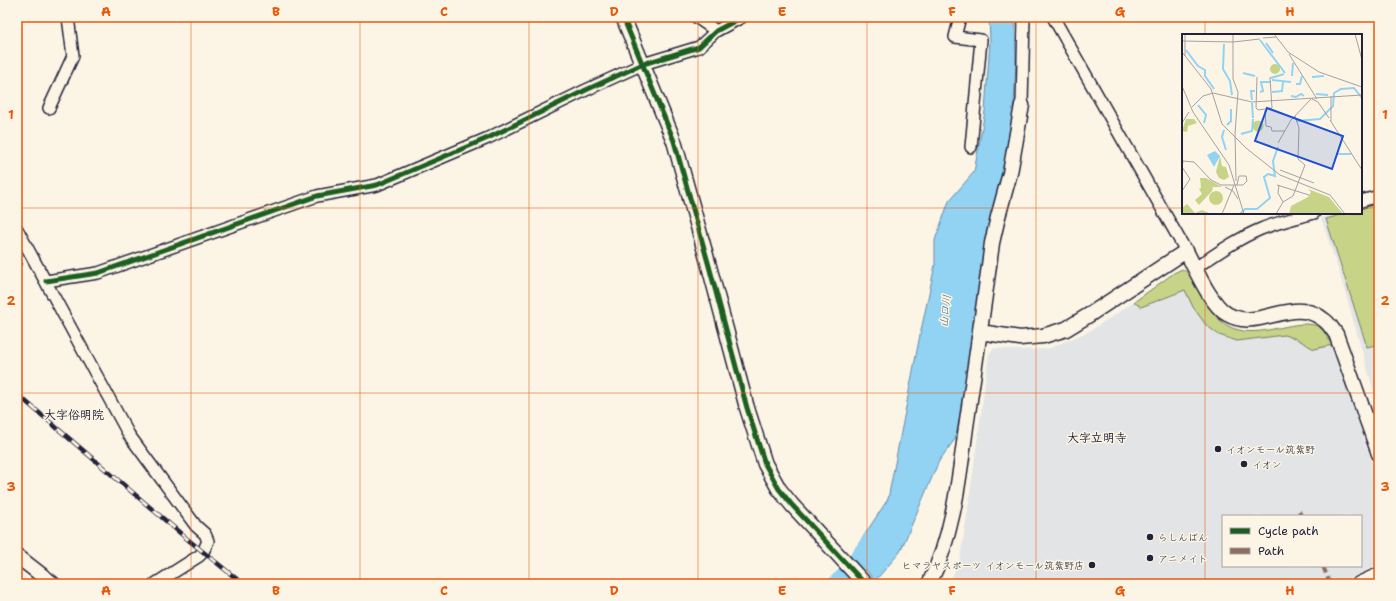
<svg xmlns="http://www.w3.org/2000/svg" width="1396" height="601" viewBox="0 0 1396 601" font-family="'Shantell Sans','Klee One',sans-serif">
	<rect width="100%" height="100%" fill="#fcf5e5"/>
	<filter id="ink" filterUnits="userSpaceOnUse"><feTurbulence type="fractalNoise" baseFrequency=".025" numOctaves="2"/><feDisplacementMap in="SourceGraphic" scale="8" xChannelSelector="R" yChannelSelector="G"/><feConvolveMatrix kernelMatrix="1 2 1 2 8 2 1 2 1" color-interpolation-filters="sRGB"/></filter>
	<g filter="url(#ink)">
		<path fill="#e3e4e6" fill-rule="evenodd" d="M1379,200V409L1340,275L1321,218L1337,213H1361V206Z
			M1179,272L1210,314L1222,325L1251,335L1281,330L1330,344L1346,385L1366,446L1379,480V564L1338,584H949L960,559L968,509L989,354L994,348L1018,350L1047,349L1090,331ZM1223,516H1361V566H1223Z"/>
		<path fill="#c7d487" stroke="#747b61" d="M1379,203V344L1367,347L1326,219L1347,213H1361V209Z
			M1182,269C1191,274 1193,279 1198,287C1208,306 1217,325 1239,330C1264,337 1298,318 1317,326C1324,329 1328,339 1332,345L1314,349L1297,339L1284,335L1237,341L1219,335L1206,325L1193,307L1185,290L1141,307L1134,302L1174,273Z"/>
		<path fill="#92d2f3" stroke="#658ca9" d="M989,17H1015L1016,61L1013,125L966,398L955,439L939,461L900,552L875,581L852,554L888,499L919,340L935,265V240L949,201L974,172L985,111L990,41Z"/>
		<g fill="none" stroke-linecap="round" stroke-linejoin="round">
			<path stroke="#658ca9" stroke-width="3" d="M17,263L22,264"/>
			<path stroke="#92d2f3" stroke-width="19" d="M837,584L848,574L872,540"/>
			<g stroke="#22223b" stroke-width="14">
				<path id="minor" d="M696,17L716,31
					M960,17L955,37L981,40L971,147
					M1053,17L1186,251
					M1022,105L1024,17
					M49,108L73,56L68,17
					M1361,201L1379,196
					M17,229L129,435L196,526L205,534L208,541L203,552L199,556L155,584
					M1195,268C1216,254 1237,239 1261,229C1278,222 1296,218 1314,213
					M46,281L98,273L317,196L377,185L488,138L586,90L643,64L699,47L716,31L742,17"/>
			</g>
			<g stroke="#22223b" stroke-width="17">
				<path id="tertiary" d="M623,17L674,141L709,266L747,408L765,464L779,489L792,505L865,584
					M980,332L1020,338L1043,336L1066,329L1089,315L1186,251C1195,268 1211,305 1227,314C1259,333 1293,294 1324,320C1329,323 1332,329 1336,334L1379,454
					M17,556L53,584
					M929,584C953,536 959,480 966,427C975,366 984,305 992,243L998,217L1010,173L1022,105
					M1359,584L1379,575"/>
			</g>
			<use href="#minor" stroke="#fcf5e5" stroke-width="11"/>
			<use href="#tertiary" stroke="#fcf5e5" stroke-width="14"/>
			<g stroke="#22223b" stroke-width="4.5">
				<path id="rail" d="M17,394L186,538L243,584"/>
			</g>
			<use href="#rail" stroke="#fcf5e5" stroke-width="3" stroke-dasharray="9" stroke-linecap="butt"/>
			<path stroke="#8d6e63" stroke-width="4" stroke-dasharray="8 4" stroke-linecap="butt" d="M1299,511L1301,516
				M1323,566L1330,584"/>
			<g stroke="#fcf5e5" stroke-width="8">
				<path id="cycleway" d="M623,17L674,141L709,266L747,408L765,464L779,489L792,505L865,584
					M46,281L98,273L317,196L377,185L488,138L586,90L643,64L699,47L716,31L742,17"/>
			</g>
			<use href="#cycleway" stroke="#1b5e20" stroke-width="5"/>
		</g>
	</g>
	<path fill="none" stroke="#e8590c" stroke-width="1" stroke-opacity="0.55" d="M191,17V584M360,17V584M529,17V584M698,17V584M867,17V584M1036,17V584M1205,17V35M17,208H1183M1361,208H1379M1205,213V584M17,393H1379"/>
	<g fill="#22223b" stroke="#fcf5e5" stroke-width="1.5">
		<circle cx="1218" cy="449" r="4"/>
		<circle cx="1244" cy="464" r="4"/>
		<circle cx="1150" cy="537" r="4"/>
		<circle cx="1150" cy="558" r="4"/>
		<circle cx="1092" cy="565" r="4"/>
	</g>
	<g text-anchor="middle" stroke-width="3" stroke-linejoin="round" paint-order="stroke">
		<g font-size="10" fill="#22223b" stroke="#fcf5e5" text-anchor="start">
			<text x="1226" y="453">イオンモール筑紫野</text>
			<text x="1252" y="468">イオン</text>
			<text x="1158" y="541">らしんばん</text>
			<text x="1158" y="562">アニメイト</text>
			<text x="1084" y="569" text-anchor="end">ヒマラヤスポーツ イオンモール筑紫野店</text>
		</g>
		<g font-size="11" font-style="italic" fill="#445772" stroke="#fcf5e5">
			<text transform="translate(945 311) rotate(-84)" y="4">山口川</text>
		</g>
		<g font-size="12" font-weight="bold" fill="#22223b" stroke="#fcf5e5">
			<text x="74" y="419">大字俗明院</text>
			<text x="1097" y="442">大字立明寺</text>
		</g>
	</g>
	<g transform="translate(1182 34)">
		<rect width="180" height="180" fill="#fcf5e5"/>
		<path d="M88 35a5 5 0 1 1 10 0a5 5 0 1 1-10 0ZM4,85H12L15,89L6,92L5,98L0,97ZM70.5 92a5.5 5.5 0 1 1 11 0a5.5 5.5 0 1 1-11 0ZM38,122L40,132L44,133L47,143L42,146L37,144L34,138ZM18,144H24L40,153H31L30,157L17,171L13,166L20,160L17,155L19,154ZM126,155L147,163L161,180H107L109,172L126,163L129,158ZM27 164a7 7 0 1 1 14 0a7 7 0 1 1-14 0ZM5,170L13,179L20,176L27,179L0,180V174Z" fill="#c7d487"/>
		<path d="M33,117L38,122L32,133L25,121Z" fill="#92d2f3"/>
		<path fill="none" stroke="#92d2f3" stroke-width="2" d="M78,6L103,39M84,9L91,19M42,10L41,35L48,47L50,61M4,16L16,32L23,36V42L32,55M61,39L73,42M110,42L111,29M130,43L142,42M89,44L102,40M90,46L109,48M114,50H118L120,42M78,58L81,57L79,48H88M90,58L100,57L101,48M134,60L146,61M109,62L114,63L119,60L122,62M70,66L69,57H73M70,69L71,84M16,71L24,81L22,89M114,87L138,85L151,72L152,59L159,55L172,54L180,64M45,91L49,87V75M42,96L40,103L44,116M59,100L70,97L71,85M154,120H169M58,180L63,175H75L88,164L82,143L86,140L93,142L91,127L96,113"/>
		<path fill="none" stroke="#a5a1a1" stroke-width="1" d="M51,0V45L56,58L53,100L54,147M92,0L106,18L137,38L180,53M173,0L180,26M81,4L94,3M0,7L51,8L78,5M0,18L29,55L40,90L64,114L98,141L148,161L163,180M107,20L135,65M3,22V0M75,43L74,74L76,76L90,74L88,43M0,52L11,78L47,131L62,180M149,62V87M130,65L136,68L147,84M10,73L21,62L31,59L70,68L180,61M83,76L84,92L89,93L90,97H103M148,86L180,136M0,89L7,78M96,109L109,86L129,65M1,127L12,128L29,146L39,151H61L65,147L64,142H57L55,151M98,136L132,149M95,151L127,161M97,151L96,159L101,168M43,153L51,157L56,165M0,157L8,145L0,133L1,127M40,180L52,151M94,180L101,168L111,162L123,131L116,125L117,94L113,82"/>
		<path fill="#1d4ed8" fill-opacity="0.15" stroke="#1d4ed8" stroke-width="2" d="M85,74L161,102L150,135L73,107Z"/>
		<rect width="180" height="180" fill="none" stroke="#22223b" stroke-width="2"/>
	</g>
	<rect width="1396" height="601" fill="none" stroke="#fcf5e5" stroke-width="44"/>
	<rect x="1222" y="515" width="140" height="52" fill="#fcf5e5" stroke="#a5a1a1"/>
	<rect x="1230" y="528" width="20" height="6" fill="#1b5e20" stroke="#a5a1a1"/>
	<text x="1258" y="535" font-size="12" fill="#22223b">Cycle path</text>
	<rect x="1230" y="548" width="20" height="6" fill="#8d6e63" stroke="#a5a1a1"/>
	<text x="1258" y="555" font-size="12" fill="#22223b">Path</text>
	<rect x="22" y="22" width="1352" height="557" fill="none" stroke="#e8590c" stroke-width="1.5"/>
	<g font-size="13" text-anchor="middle" font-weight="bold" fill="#e8590c">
		<text x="106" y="16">A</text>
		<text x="276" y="16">B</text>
		<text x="444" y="16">C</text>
		<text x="614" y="16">D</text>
		<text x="782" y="16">E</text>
		<text x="952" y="16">F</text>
		<text x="1120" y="16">G</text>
		<text x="1290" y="16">H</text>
		<text x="11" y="119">1</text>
		<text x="1385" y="119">1</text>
		<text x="11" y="305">2</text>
		<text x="1385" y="305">2</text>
		<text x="11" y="491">3</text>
		<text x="1385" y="491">3</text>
		<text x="106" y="595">A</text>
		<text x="276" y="595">B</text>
		<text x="444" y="595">C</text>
		<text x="614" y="595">D</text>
		<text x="782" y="595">E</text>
		<text x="952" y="595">F</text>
		<text x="1120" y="595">G</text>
		<text x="1290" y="595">H</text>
	</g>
</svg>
